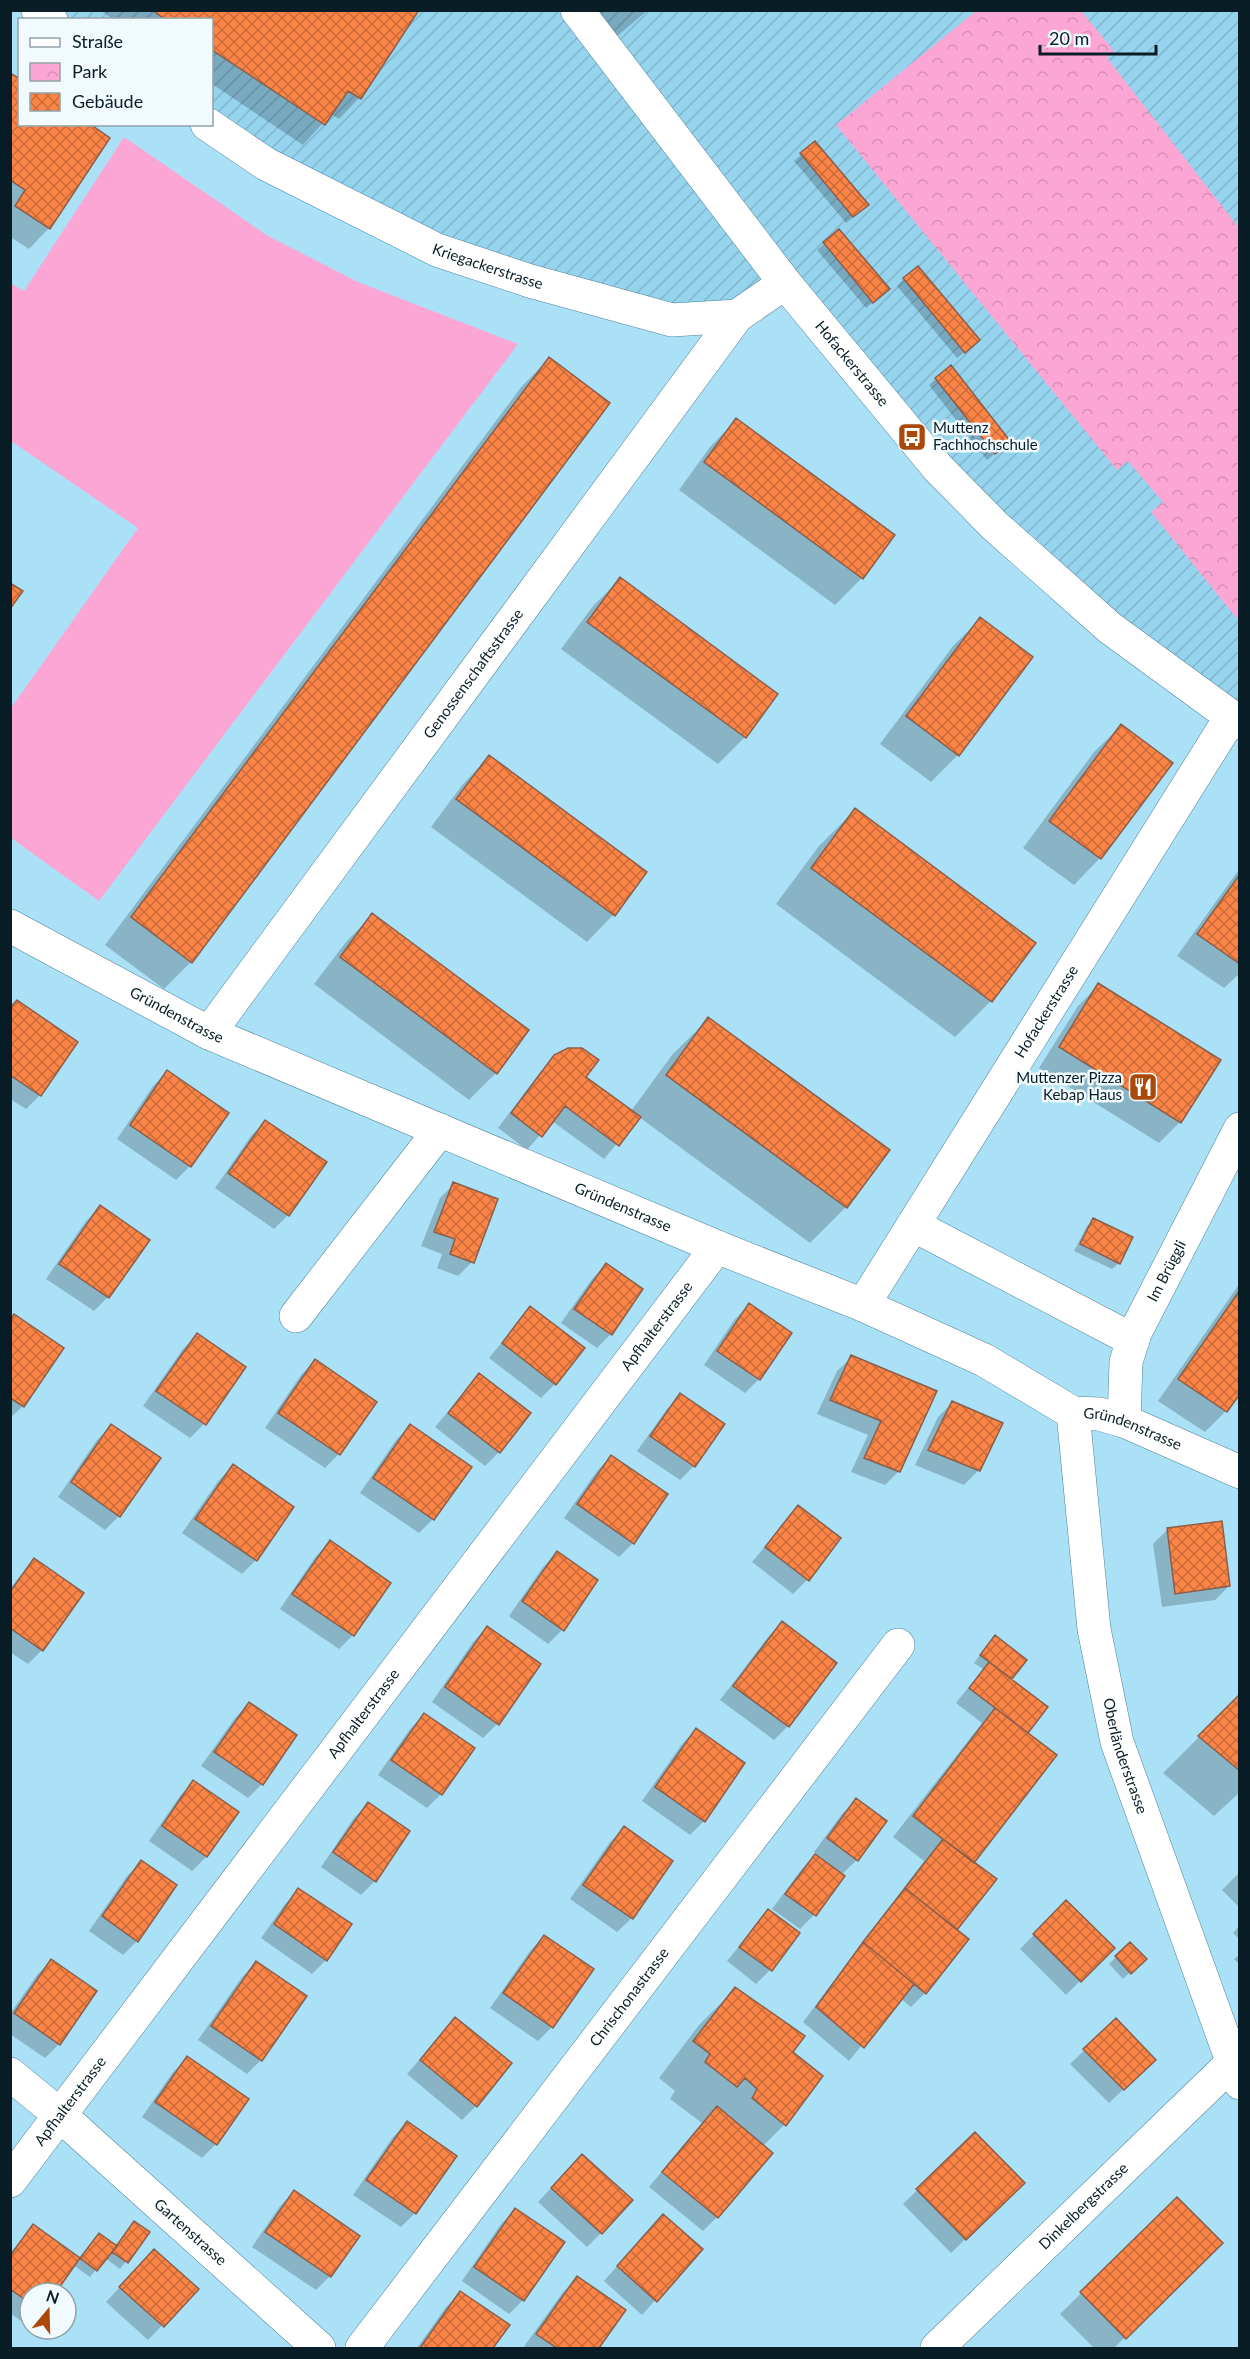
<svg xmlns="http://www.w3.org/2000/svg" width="1250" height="2359" viewBox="0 0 1250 2359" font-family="Lato,sans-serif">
	<defs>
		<pattern id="industrial-furrows" width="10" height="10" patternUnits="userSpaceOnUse" patternTransform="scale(1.5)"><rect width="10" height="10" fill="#96d4ee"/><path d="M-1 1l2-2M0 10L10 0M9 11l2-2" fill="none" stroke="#80b6cc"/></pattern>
		<pattern id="park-crowns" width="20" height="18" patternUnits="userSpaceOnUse" patternTransform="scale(1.5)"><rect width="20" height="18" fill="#fba6d4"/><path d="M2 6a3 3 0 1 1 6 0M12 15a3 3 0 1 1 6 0" fill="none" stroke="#d68eb6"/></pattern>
		<pattern id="building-cross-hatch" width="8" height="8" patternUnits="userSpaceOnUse" patternTransform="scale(1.5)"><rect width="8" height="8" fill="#fc8446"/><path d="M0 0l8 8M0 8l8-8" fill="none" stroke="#ca6b3a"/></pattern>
	</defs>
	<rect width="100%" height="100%" fill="#abe1f7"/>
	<path fill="url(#industrial-furrows)" d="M38,11H1239V723L1110,628L785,283L737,316L530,281L212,124V20L51,19Z"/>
	<path fill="url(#park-crowns)" d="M976,11H1081L1114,51L1107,58L1239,228V621L1151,512L1163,502L1128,461L1117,470L836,125Z"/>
	<path fill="#fba6d4" d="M124,137L268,236L358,282L518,344L99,901L11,838V708L138,528L11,441L10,283L24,291Z"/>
	<path fill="#0003" d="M100,10H417L359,98L339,119L331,114L303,145L212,84V20H114Z
		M594,10H648L616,37Z
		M10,75L20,124L49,228L29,249L10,237Z
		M815,143L860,212L846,223L794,161Z
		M839,231L881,296L866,308L817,250Z
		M904,279L971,347L957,358L897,286Z
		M549,359L607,403L191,962L164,989L105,945L522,386Z
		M936,379L1002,448L987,460L929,385Z
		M736,420L893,535L862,578L835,605L679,490L710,447Z
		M620,579L776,694L745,737L718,764L561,649L593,606Z
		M980,619L958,755L931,782L880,744L953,646Z
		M1121,726L1100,858L1074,885L1023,848L1094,752Z
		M489,757L645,872L613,915L587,942L431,827L463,784Z
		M855,810L991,1001L955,1037L776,904L819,846Z
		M1240,868V973L1224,988L1177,956Z
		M372,915L527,1031L496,1073L469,1100L314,984L346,942Z
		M1099,985L1219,1060L1180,1122L1159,1143L1039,1068L1078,1006Z
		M10,1008L40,1095L26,1109L10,1099Z
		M708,1019L846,1207L810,1243L639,1117L604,1159L552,1121L527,1150L498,1128L541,1071L555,1056L631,1111L672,1055Z
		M167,1072L190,1166L176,1180L117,1139L153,1086Z
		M265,1122L288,1215L274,1229L215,1188L251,1136Z
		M454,1184L472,1262L458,1276L437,1268L442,1254L421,1246L440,1198Z
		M100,1207L147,1240L108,1297L94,1311L46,1279L86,1221Z
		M1094,1220L1119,1263L1112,1269L1074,1251L1087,1226Z
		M606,1265L611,1334L597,1348L561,1323L592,1279Z
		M1240,1283V1391L1226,1411L1205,1432L1158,1401Z
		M749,1305L759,1379L745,1393L704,1365L735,1319Z
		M530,1308L555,1384L541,1398L489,1358Z
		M10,1320L23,1406L10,1418Z
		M197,1335L244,1367L204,1424L190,1438L143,1406L183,1349Z
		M852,1357L935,1392L899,1471L885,1485L851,1472L868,1435L817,1414L837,1371Z
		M315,1361L375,1402L339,1454L325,1468L265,1428L301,1375Z
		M479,1375L499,1452L485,1466L435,1427Z
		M681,1395L694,1466L680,1480L637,1451L667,1409Z
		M952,1403L1001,1424L978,1471L964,1485L915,1465L938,1417Z
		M111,1426L119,1516L105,1530L58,1497L97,1440Z
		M410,1426L433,1519L419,1533L360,1493L396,1440Z
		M611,1457L633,1543L619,1557L564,1518L597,1471Z
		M233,1466L256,1560L242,1574L182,1533L219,1480Z
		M798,1507L807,1580L793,1594L752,1562Z
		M1167,1530L1229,1586L1215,1600L1162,1607L1153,1544Z
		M330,1542L389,1583L353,1635L339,1649L280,1609L316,1556Z
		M557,1553L562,1630L548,1644L509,1616L543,1567Z
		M34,1560L82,1593L42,1650L28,1664L10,1652V1588Z
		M782,1623L835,1663L788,1726L774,1740L720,1700L768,1637Z
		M487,1628L497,1724L483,1738L432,1702L473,1642Z
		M988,1644L1025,1660L1009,1679L1046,1707L1026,1733L972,1863L955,1930L925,1993L911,2007L900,1998L849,2061L803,2022L924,1861L893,1837L982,1723L956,1703L983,1669L974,1663Z
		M1240,1696V1792L1214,1816L1163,1773Z
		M249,1704L295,1736L262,1784L248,1798L201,1766L235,1718Z
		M424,1715L473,1748L441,1794L427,1808L378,1775L410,1729Z
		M696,1730L704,1821L690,1835L642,1801L682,1744Z
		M194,1782L237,1812L206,1857L192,1871L149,1841L180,1796Z
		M856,1800L857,1860L841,1875L814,1915L800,1929L772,1909L801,1870L816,1854L814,1852L842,1814Z
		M368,1804L375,1881L361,1895L321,1867L354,1818Z
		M624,1828L671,1861L632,1918L617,1932L570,1899L610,1842Z
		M141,1862L137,1941L123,1955L89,1931L127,1876Z
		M1240,1872V1908L1222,1890Z
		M299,1890L326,1960L312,1974L261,1938L285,1904Z
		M1066,1903L1113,1948L1066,1995L1020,1949Z
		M768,1911L770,1970L756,1984L727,1961Z
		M1240,1925V1940L1233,1933Z
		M544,1937L552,2027L538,2041L490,2008L530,1951Z
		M1130,1944L1144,1959L1123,1979L1109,1964Z
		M1240,1954V1965L1234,1959Z
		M51,1961L59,2044L45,2058L10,2034V2014L37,1975Z
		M256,1963L261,2060L247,2074L198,2040L242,1977Z
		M735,1989L791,2052L821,2076L784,2125L763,2146L717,2217L703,2231L649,2187L702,2123L670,2099L675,2091L659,2078L699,2025Z
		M455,2019L476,2106L462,2120L407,2074Z
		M1116,2020L1154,2060L1109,2103L1070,2064Z
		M187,2058L216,2144L202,2158L142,2117L173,2072Z
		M407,2123L455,2156L415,2213L401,2227L353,2195L393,2137Z
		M975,2134L1023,2183L951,2253L903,2204Z
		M568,2170L601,2233L587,2247L538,2202Z
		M294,2192L330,2276L316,2290L252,2247L280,2206Z
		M1177,2199L1221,2243L1114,2348H1094L1060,2314Z
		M515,2210L523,2300L509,2314L462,2281L501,2224Z
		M134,2223L148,2233L120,2269L105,2258L90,2277L73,2265L52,2293H30V2312L21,2321L10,2313V2253L33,2226L79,2260L99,2235L115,2247Z
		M649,2230L701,2249L642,2315L604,2281Z
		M140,2265L197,2289L148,2340L106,2302Z
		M577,2278L624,2310L597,2348H523L563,2292Z
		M460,2293L507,2325L492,2348H417L446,2307Z"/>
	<path fill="url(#building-cross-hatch)" stroke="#895f4b" stroke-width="1.5" d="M152,10H419L361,99L348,91L325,125L212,50V20H166Z
		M10,73L20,79V124H90L110,138L50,229L15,206L25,190L10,180Z
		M815,141L869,205L853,217L800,153Z
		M839,229L890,289L873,303L823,242Z
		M918,266L980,340L965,353L903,278Z
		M549,357L610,403L192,963L131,917Z
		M951,365L1011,442L995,454L935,378Z
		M736,418L895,535L863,579L704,462Z
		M620,577L778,694L746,738L587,622Z
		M10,583L23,591L10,609Z
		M980,617L1033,657L959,756L906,716Z
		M1121,724L1173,763L1101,859L1049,821Z
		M489,755L647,872L615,916L456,799Z
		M855,808L1036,943L992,1002L811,868Z
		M1240,874V964L1197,934Z
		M372,913L529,1030L497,1074L340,957Z
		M1098,983L1221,1060L1181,1123L1059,1047Z
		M17,1000L78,1042L41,1096L10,1075V1008Z
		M708,1017L890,1150L847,1208L666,1075Z
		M568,1048H582L599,1060L586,1077L641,1117L619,1146L565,1106L542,1137L511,1113L554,1055Z
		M167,1070L229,1113L191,1167L130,1125Z
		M265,1120L327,1162L289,1216L228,1173Z
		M453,1182L498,1199L474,1263L450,1254L455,1239L434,1232Z
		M100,1205L150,1240L109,1298L59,1264Z
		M1093,1218L1133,1237L1120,1264L1080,1244Z
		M606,1263L643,1289L612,1335L574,1309Z
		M1240,1290V1394L1227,1412L1178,1379Z
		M749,1303L792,1333L760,1380L717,1351Z
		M530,1306L585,1348L556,1385L502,1343Z
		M14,1314L64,1348L24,1407L10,1398V1320Z
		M197,1333L246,1367L206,1425L156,1391Z
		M851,1355L937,1391L900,1472L864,1458L881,1421L830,1400Z
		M315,1359L377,1402L340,1455L278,1413Z
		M479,1373L531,1413L500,1453L448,1413Z
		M680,1393L725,1424L695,1467L650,1436Z
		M952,1401L1003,1423L980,1471L928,1450Z
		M111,1424L161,1458L120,1517L71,1482Z
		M410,1424L472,1467L434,1520L373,1478Z
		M611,1455L668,1494L634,1544L577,1504Z
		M233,1464L294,1507L257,1561L195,1519Z
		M798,1505L841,1538L809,1581L765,1547Z
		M1222,1521L1230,1586L1175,1594L1167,1528Z
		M330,1540L391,1583L354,1636L292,1594Z
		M557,1551L598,1580L564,1631L522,1601Z
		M34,1558L84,1593L43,1651L10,1628V1592Z
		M782,1621L837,1663L789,1727L733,1686Z
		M487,1626L541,1664L499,1725L445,1687Z
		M995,1635L1027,1660L1012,1679L980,1655Z
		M989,1662L1048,1707L1028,1733L969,1688Z
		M1240,1694V1771L1198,1736Z
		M249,1702L297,1735L263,1785L214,1752Z
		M995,1708L1057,1755L974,1863L913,1816Z
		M424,1713L475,1748L442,1795L391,1760Z
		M696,1728L745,1763L705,1822L655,1787Z
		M193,1780L239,1812L207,1857L162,1826Z
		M856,1798L887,1821L858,1861L827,1838Z
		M368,1802L410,1831L376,1882L333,1852Z
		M624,1826L673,1861L633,1919L583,1885Z
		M943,1839L997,1879L957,1930L905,1888Z
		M815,1854L845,1876L816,1916L785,1894Z
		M141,1860L177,1885L138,1942L102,1916Z
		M298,1888L352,1924L327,1961L274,1924Z
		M905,1888L969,1939L926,1994L863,1942Z
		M1066,1900L1115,1948L1081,1982L1033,1934Z
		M768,1909L800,1933L772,1971L739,1947Z
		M544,1935L594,1969L553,2028L503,1993Z
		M863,1942L914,1984L864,2048L816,2007Z
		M1130,1942L1147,1959L1131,1974L1115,1956Z
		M51,1959L97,1991L60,2045L14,2013Z
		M256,1961L307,1996L262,2061L211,2026Z
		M735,1987L805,2036L793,2052L823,2076L786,2126L752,2098L757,2089L745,2078L737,2087L705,2062L710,2054L693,2041Z
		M455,2017L512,2063L477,2107L420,2060Z
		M1116,2018L1156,2060L1124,2090L1083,2049Z
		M187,2056L249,2099L217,2145L155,2102Z
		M717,2106L773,2153L718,2218L662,2172Z
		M407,2121L457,2156L416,2214L366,2180Z
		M975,2132L1025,2183L966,2240L916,2189Z
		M582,2154L633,2200L602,2234L551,2188Z
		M294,2190L360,2236L331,2277L265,2232Z
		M1177,2197L1223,2243L1126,2339L1080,2292Z
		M515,2208L565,2242L524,2301L474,2267Z
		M663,2214L703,2249L657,2302L617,2266Z
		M134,2221L150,2232L128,2263L112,2252Z
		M33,2224L80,2258L59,2288L52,2286L47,2293H30V2303L10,2289V2256Z
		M99,2233L117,2246L97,2271L80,2258Z
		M154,2249L199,2289L164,2327L119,2287Z
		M577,2276L626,2310L599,2348H557L536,2334Z
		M460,2291L510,2325L493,2348H420Z"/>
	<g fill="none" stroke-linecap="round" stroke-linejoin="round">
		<g stroke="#4f8397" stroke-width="34">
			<g id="minor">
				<path d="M38,10L51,20"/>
				<path id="s1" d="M577,10L785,283L938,468L995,526L1110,628L1240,723"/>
				<path id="s2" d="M207,124L266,164L437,250L530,281L672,320L737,316L785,283"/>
				<path id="s3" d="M10,926L209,1033L717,1247L863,1305L984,1360L1073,1413L1099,1414L1124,1421L1240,1472"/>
				<path id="s4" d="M209,1033L737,316"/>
				<path d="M913,1225L1133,1340"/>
				<path id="s5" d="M863,1305L1231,717"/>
				<path d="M296,1316L440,1130"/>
				<path id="s6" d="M1073,1413L1094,1629L1117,1742L1240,2083"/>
				<path id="s7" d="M1124,1421L1126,1362L1135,1333L1240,1129"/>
				<path id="s8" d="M10,2074L61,2116L319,2348"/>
				<path id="s9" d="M10,2181L717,1247"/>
				<path id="s10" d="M362,2348L898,1645"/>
				<path id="s11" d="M937,2348L1231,2064"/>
			</g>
		</g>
		<use href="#minor" stroke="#fff" stroke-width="33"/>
	</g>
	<defs>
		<g id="bus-square" transform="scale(1.5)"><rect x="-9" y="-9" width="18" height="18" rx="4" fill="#ab490b" stroke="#f0faff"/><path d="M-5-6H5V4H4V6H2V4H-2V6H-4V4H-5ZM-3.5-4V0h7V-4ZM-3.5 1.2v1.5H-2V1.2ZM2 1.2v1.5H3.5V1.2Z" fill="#fff"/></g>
		<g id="restaurant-square" transform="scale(1.5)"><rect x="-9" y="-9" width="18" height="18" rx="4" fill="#ab490b" stroke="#f0faff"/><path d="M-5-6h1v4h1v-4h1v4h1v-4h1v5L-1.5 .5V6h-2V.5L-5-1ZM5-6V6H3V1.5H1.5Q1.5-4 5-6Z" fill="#fff"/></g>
	</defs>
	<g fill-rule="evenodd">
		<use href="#bus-square" x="912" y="437"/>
		<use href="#restaurant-square" x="1143" y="1087"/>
	</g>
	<g text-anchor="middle" stroke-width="5" stroke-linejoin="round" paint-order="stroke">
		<g font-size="15" fill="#081d25" stroke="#f0faff">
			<text dy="5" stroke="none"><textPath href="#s2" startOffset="316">Kriegackerstrasse</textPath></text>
			<text dy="5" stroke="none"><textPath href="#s1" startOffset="448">Hofackerstrasse</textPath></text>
			<text dy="5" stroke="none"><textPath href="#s4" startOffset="446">Genossenschaftsstrasse</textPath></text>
			<text dy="5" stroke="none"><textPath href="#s5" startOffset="346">Hofackerstrasse</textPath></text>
			<text dy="5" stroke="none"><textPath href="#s3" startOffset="189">Gründenstrasse</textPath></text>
			<text dy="5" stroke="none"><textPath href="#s3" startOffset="675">Gründenstrasse</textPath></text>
			<text dy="5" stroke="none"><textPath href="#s7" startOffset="159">Im Brüggli</textPath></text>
			<text dy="5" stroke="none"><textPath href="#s9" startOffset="1072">Apfhalterstrasse</textPath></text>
			<text dy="5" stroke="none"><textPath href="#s3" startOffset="1233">Gründenstrasse</textPath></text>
			<text dy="5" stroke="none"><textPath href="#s9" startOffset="586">Apfhalterstrasse</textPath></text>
			<text dy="5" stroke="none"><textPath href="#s6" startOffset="348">Oberländerstrasse</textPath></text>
			<text dy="5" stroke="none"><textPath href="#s10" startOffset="441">Chrischonastrasse</textPath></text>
			<text dy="5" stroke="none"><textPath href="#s9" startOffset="100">Apfhalterstrasse</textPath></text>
			<text dy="5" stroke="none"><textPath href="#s11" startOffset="204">Dinkelbergstrasse</textPath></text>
			<text dy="5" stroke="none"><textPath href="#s8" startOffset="240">Gartenstrasse</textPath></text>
		</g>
		<g font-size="15" fill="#081d25" stroke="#f0faff" text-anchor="start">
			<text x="933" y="433">Muttenz<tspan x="933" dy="17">Fachhochschule</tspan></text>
			<text x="1122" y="1083" text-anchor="end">Muttenzer Pizza<tspan x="1122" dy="17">Kebap Haus</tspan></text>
		</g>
	</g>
	<rect width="1250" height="2359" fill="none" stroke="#081d25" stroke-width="24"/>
	<rect x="18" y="18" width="195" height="108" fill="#f0faff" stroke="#93a2a8" stroke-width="1.5"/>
	<rect x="30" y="38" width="30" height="9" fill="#ffffff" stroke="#93a2a8" stroke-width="1.5"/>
	<text x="72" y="48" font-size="18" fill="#081d25">Straße</text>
	<rect x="30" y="63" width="30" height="18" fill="url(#park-crowns)" stroke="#93a2a8" stroke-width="1.5"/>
	<text x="72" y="78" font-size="18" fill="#081d25">Park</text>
	<rect x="30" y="93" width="30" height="18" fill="url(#building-cross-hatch)" stroke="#93a2a8" stroke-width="1.5"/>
	<text x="72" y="108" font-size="18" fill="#081d25">Gebäude</text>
	<g transform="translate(48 2311) rotate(19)"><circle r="28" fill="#f0faff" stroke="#93a2a8" stroke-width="1.5"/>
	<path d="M0-4.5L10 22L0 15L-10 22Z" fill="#ab490b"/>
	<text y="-9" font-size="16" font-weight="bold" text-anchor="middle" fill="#081d25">N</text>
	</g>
	<path d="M1040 45v9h116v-9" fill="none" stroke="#081d25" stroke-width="3"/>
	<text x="1049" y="45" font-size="18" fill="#081d25" stroke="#f0faff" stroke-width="4.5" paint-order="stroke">20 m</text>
</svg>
